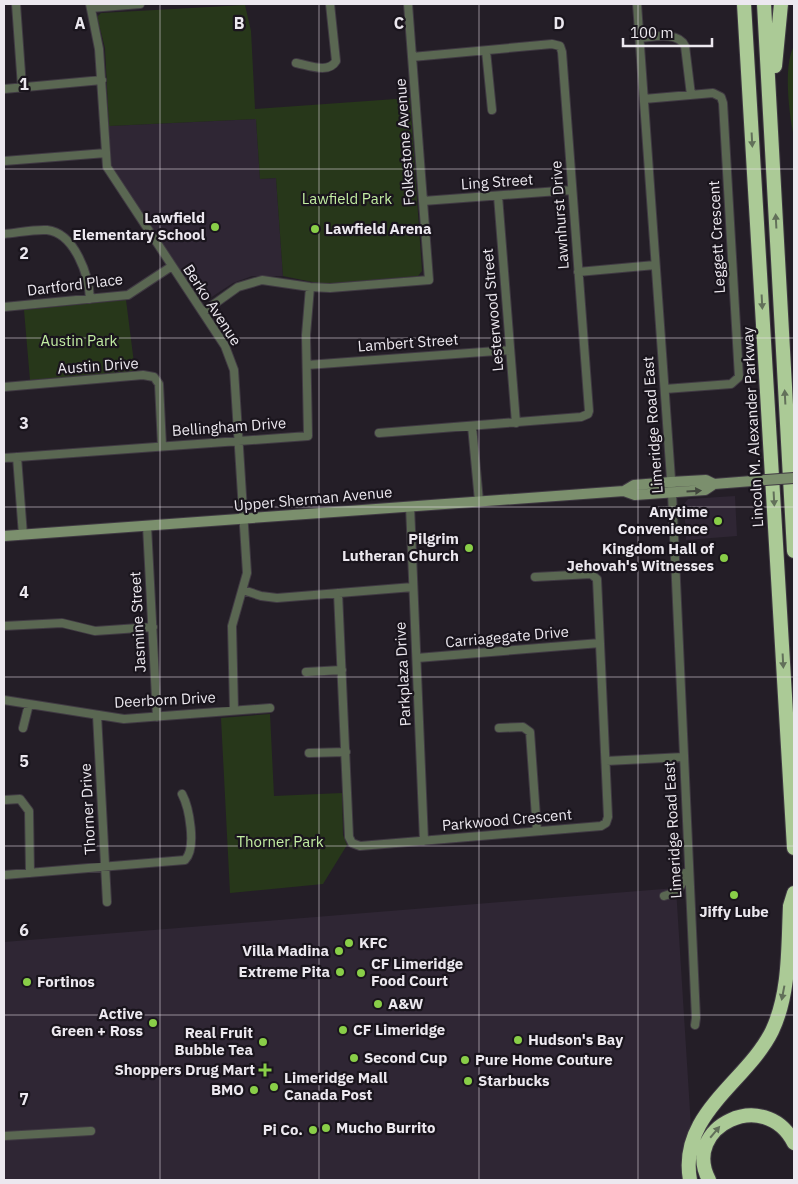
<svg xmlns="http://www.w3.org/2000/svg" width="798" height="1184" viewBox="0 0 798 1184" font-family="'IBM Plex Sans',sans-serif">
	<rect width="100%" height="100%" fill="#241e27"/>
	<path fill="#2f2634" d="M256,119L260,179L276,178L283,276H252L233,283L204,302L200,300L112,170L109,126Z
		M735,496L737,536L686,540L684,504L688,499Z
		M676,888L691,1127L686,1141L684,1161L686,1180H4V942Z"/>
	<path fill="#27371a" d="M245,5L251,31L255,109L410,98L422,271L418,276L322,284L283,276L276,178L260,179L256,119L109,126L105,48L97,17L101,13Z
		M794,46V137C789,115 783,65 794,46Z
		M126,300L135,371L30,380L24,310Z
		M270,714L274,796L342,793L343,835L347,845L323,884L230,893L221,718Z"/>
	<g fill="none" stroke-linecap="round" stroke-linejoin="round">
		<g stroke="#403a43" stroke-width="10">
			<path id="minor" d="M16,4L22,87
				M90,4L99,49L107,167L225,346L234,370L247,573L232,626L234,710
				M637,4L672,493L696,1018L695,1025
				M91,8L140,4
				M639,38C653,37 678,31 685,46L691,95
				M486,51L492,110
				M296,63C308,65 329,74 336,61L330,4
				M4,89L102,80
				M644,99L713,93L721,97L723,103L739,377L731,384L665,389
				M4,161L106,153
				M498,196L516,423
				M423,201L572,190
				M4,234C17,233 34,229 47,230C75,233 89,276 90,299
				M578,272L655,265
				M4,307L128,295L172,266
				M203,312L238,287L262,280L310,287L330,288L429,280L408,4
				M307,365L510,350
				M4,387L143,375L154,377L159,384L162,446
				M472,426L479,501
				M379,433L581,417L588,414L589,411L562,52L560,46L552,44L412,57
				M17,457L23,535
				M4,458L308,436L306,335L310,287
				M410,506L424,841
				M147,526L157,717
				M243,590L261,596L277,598L413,587
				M338,593L349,837L352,843L360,846L601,826L606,823L608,817L597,579L591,574L535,577
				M4,626L62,623L95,631L153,627
				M417,658L600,643
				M306,672L342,670
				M4,700L124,719L270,708
				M97,715L107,902
				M23,728L29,704
				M499,728L523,727L530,732L537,831
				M309,753L346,752
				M606,761L684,757
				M4,800L20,799L29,811L30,873
				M4,875L185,860C197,848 189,807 182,794
				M664,896C678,892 683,887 685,873
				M4,1136L91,1131"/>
		</g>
		<g stroke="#403a43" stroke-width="12">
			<path id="secondary" d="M624,491L634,485L671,482L706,480L714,484
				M4,536L624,491L635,495L705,490L714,484L752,481"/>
		</g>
		<g stroke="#403a43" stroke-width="16">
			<path id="motorway" d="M744,4L794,848
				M764,4L794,551
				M775,66L781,4
				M690,1180C678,1114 747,1082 772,1031C790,993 788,947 790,906L794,893
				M709,1180C681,1127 765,1086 794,1143"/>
		</g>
		<use href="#minor" stroke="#5a6752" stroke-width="8"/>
		<use href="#secondary" stroke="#7b8f6d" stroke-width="10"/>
		<use href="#motorway" stroke="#abca96" stroke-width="14"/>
		<g stroke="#403a43" stroke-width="12" stroke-linecap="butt">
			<path id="secondary-bridge" d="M752,481L794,478"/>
		</g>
		<use href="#secondary-bridge" stroke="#7b8f6d" stroke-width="10"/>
	</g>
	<defs><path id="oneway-solid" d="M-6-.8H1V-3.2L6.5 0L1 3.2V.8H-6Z" transform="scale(1.25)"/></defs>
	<g fill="#62705a">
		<use href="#oneway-solid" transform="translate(752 140) rotate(87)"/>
		<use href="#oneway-solid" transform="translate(776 221) rotate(-93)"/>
		<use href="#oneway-solid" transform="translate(762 302) rotate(87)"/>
		<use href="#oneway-solid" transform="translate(785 397) rotate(-93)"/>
		<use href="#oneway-solid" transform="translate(774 499) rotate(87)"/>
		<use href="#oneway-solid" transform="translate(783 661) rotate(87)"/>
		<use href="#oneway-solid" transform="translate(783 993) rotate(101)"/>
		<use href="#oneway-solid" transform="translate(715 1132) rotate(-50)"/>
	</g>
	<use fill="#41463d" href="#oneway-solid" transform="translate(694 491) rotate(-4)"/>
	<path fill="none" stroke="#ece8ef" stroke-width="1" stroke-opacity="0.55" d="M160,4V1180M319,4V1180M479,4V1180M638,4V1180M4,169H794M4,338H794M4,507H794M4,677H794M4,846H794M4,1015H794"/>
	<g fill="#89ce48" stroke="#1a151d" stroke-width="2">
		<circle cx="215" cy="227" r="5"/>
		<circle cx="315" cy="229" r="5"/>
		<circle cx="718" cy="521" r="5"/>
		<circle cx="469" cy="548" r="5"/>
		<circle cx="724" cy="558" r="5"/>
		<circle cx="734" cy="895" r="5"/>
		<circle cx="349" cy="943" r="5"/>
		<circle cx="339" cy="951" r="5"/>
		<circle cx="340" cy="972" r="5"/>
		<circle cx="361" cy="973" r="5"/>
		<circle cx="27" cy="982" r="5"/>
		<circle cx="378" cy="1004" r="5"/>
		<circle cx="153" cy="1023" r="5"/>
		<circle cx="343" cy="1030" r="5"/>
		<circle cx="518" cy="1040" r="5"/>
		<circle cx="263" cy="1042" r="5"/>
		<circle cx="354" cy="1058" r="5"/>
		<circle cx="465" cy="1060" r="5"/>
		<path d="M262.5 1062.5h5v5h5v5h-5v5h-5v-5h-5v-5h5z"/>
		<circle cx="468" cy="1081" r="5"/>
		<circle cx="274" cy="1087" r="5"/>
		<circle cx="254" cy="1090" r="5"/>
		<circle cx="326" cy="1128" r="5"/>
		<circle cx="313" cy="1130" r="5"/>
	</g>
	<g text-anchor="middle" stroke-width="4.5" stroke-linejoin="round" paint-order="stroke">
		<g font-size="15" fill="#ece8ef" stroke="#1a151d">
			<text transform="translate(405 142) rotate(-94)" y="5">Folkestone Avenue</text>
			<text transform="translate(497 182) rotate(-4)" y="5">Ling Street</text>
			<text transform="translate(560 215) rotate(-94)" y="5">Lawnhurst Drive</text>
			<text transform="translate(717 237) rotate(-93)" y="5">Leggett Crescent</text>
			<text transform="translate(75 285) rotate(-7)" y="5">Dartford Place</text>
			<text transform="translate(212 305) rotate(57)" y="5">Berko Avenue</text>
			<text transform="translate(493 310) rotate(-95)" y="5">Lesterwood Street</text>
			<text transform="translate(408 343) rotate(-4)" y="5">Lambert Street</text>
			<text transform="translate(98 366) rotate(-4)" y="5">Austin Drive</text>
			<text transform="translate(653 425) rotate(-94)" y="5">Limeridge Road East</text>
			<text transform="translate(229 427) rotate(-4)" y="5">Bellingham Drive</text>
			<text transform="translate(753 427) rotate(-93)" y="5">Lincoln M. Alexander Parkway</text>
			<text transform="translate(313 499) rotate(-5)" y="5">Upper Sherman Avenue</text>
			<text transform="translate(138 622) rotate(-93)" y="5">Jasmine Street</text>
			<text transform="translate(507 637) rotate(-5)" y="5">Carriagegate Drive</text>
			<text transform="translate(403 674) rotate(-93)" y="5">Parkplaza Drive</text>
			<text transform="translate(165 700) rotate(-3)" y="5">Deerborn Drive</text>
			<text transform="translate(88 809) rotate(-93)" y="5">Thorner Drive</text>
			<text transform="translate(507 820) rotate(-5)" y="5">Parkwood Crescent</text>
			<text transform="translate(673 830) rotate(-93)" y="5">Limeridge Road East</text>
		</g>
		<g font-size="15" fill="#c2eda2" stroke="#1a151d">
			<text x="347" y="204">Lawfield Park</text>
			<text x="79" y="346">Austin Park</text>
			<text x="280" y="847">Thorner Park</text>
		</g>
		<g font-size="15" font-weight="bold" fill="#ece8ef" stroke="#1a151d" text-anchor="start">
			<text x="205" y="223" text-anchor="end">Lawfield<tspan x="205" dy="17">Elementary School</tspan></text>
			<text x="325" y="234">Lawfield Arena</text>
			<text x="708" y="517" text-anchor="end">Anytime<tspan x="708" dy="17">Convenience</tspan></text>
			<text x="459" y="544" text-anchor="end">Pilgrim<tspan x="459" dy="17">Lutheran Church</tspan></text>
			<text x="714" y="554" text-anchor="end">Kingdom Hall of<tspan x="714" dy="17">Jehovah's Witnesses</tspan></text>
			<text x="734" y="917" text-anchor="middle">Jiffy Lube</text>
			<text x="359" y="948">KFC</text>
			<text x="329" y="956" text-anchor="end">Villa Madina</text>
			<text x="371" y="969">CF Limeridge<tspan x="371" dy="17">Food Court</tspan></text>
			<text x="330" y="977" text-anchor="end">Extreme Pita</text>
			<text x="37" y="987">Fortinos</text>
			<text x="388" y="1009">A&amp;W</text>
			<text x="143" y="1019" text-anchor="end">Active<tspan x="143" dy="17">Green + Ross</tspan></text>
			<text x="353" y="1035">CF Limeridge</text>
			<text x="253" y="1038" text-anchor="end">Real Fruit<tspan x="253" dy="17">Bubble Tea</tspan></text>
			<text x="528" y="1045">Hudson's Bay</text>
			<text x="364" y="1063">Second Cup</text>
			<text x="475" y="1065">Pure Home Couture</text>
			<text x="255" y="1075" text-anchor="end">Shoppers Drug Mart</text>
			<text x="284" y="1083">Limeridge Mall<tspan x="284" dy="17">Canada Post</tspan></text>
			<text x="478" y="1086">Starbucks</text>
			<text x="244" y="1095" text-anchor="end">BMO</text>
			<text x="336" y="1133">Mucho Burrito</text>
			<text x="303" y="1135" text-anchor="end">Pi Co.</text>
		</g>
	</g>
	<g font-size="16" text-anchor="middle" font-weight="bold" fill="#ece8ef" stroke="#1a151d" stroke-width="4.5" stroke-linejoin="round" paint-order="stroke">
		<text x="80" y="29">A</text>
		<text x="239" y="29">B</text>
		<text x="399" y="29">C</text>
		<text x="559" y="29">D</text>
		<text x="24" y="90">1</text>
		<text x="24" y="259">2</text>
		<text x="24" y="429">3</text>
		<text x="24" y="598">4</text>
		<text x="24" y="767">5</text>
		<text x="24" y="936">6</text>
		<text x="24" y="1105">7</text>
	</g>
	<rect width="798" height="1184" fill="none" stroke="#ece8ef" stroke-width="10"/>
	<path d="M623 38v8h89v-8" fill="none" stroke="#ece8ef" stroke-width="2.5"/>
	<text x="630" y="38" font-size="15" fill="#ece8ef" stroke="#1a151d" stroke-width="4" paint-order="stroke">100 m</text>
</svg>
